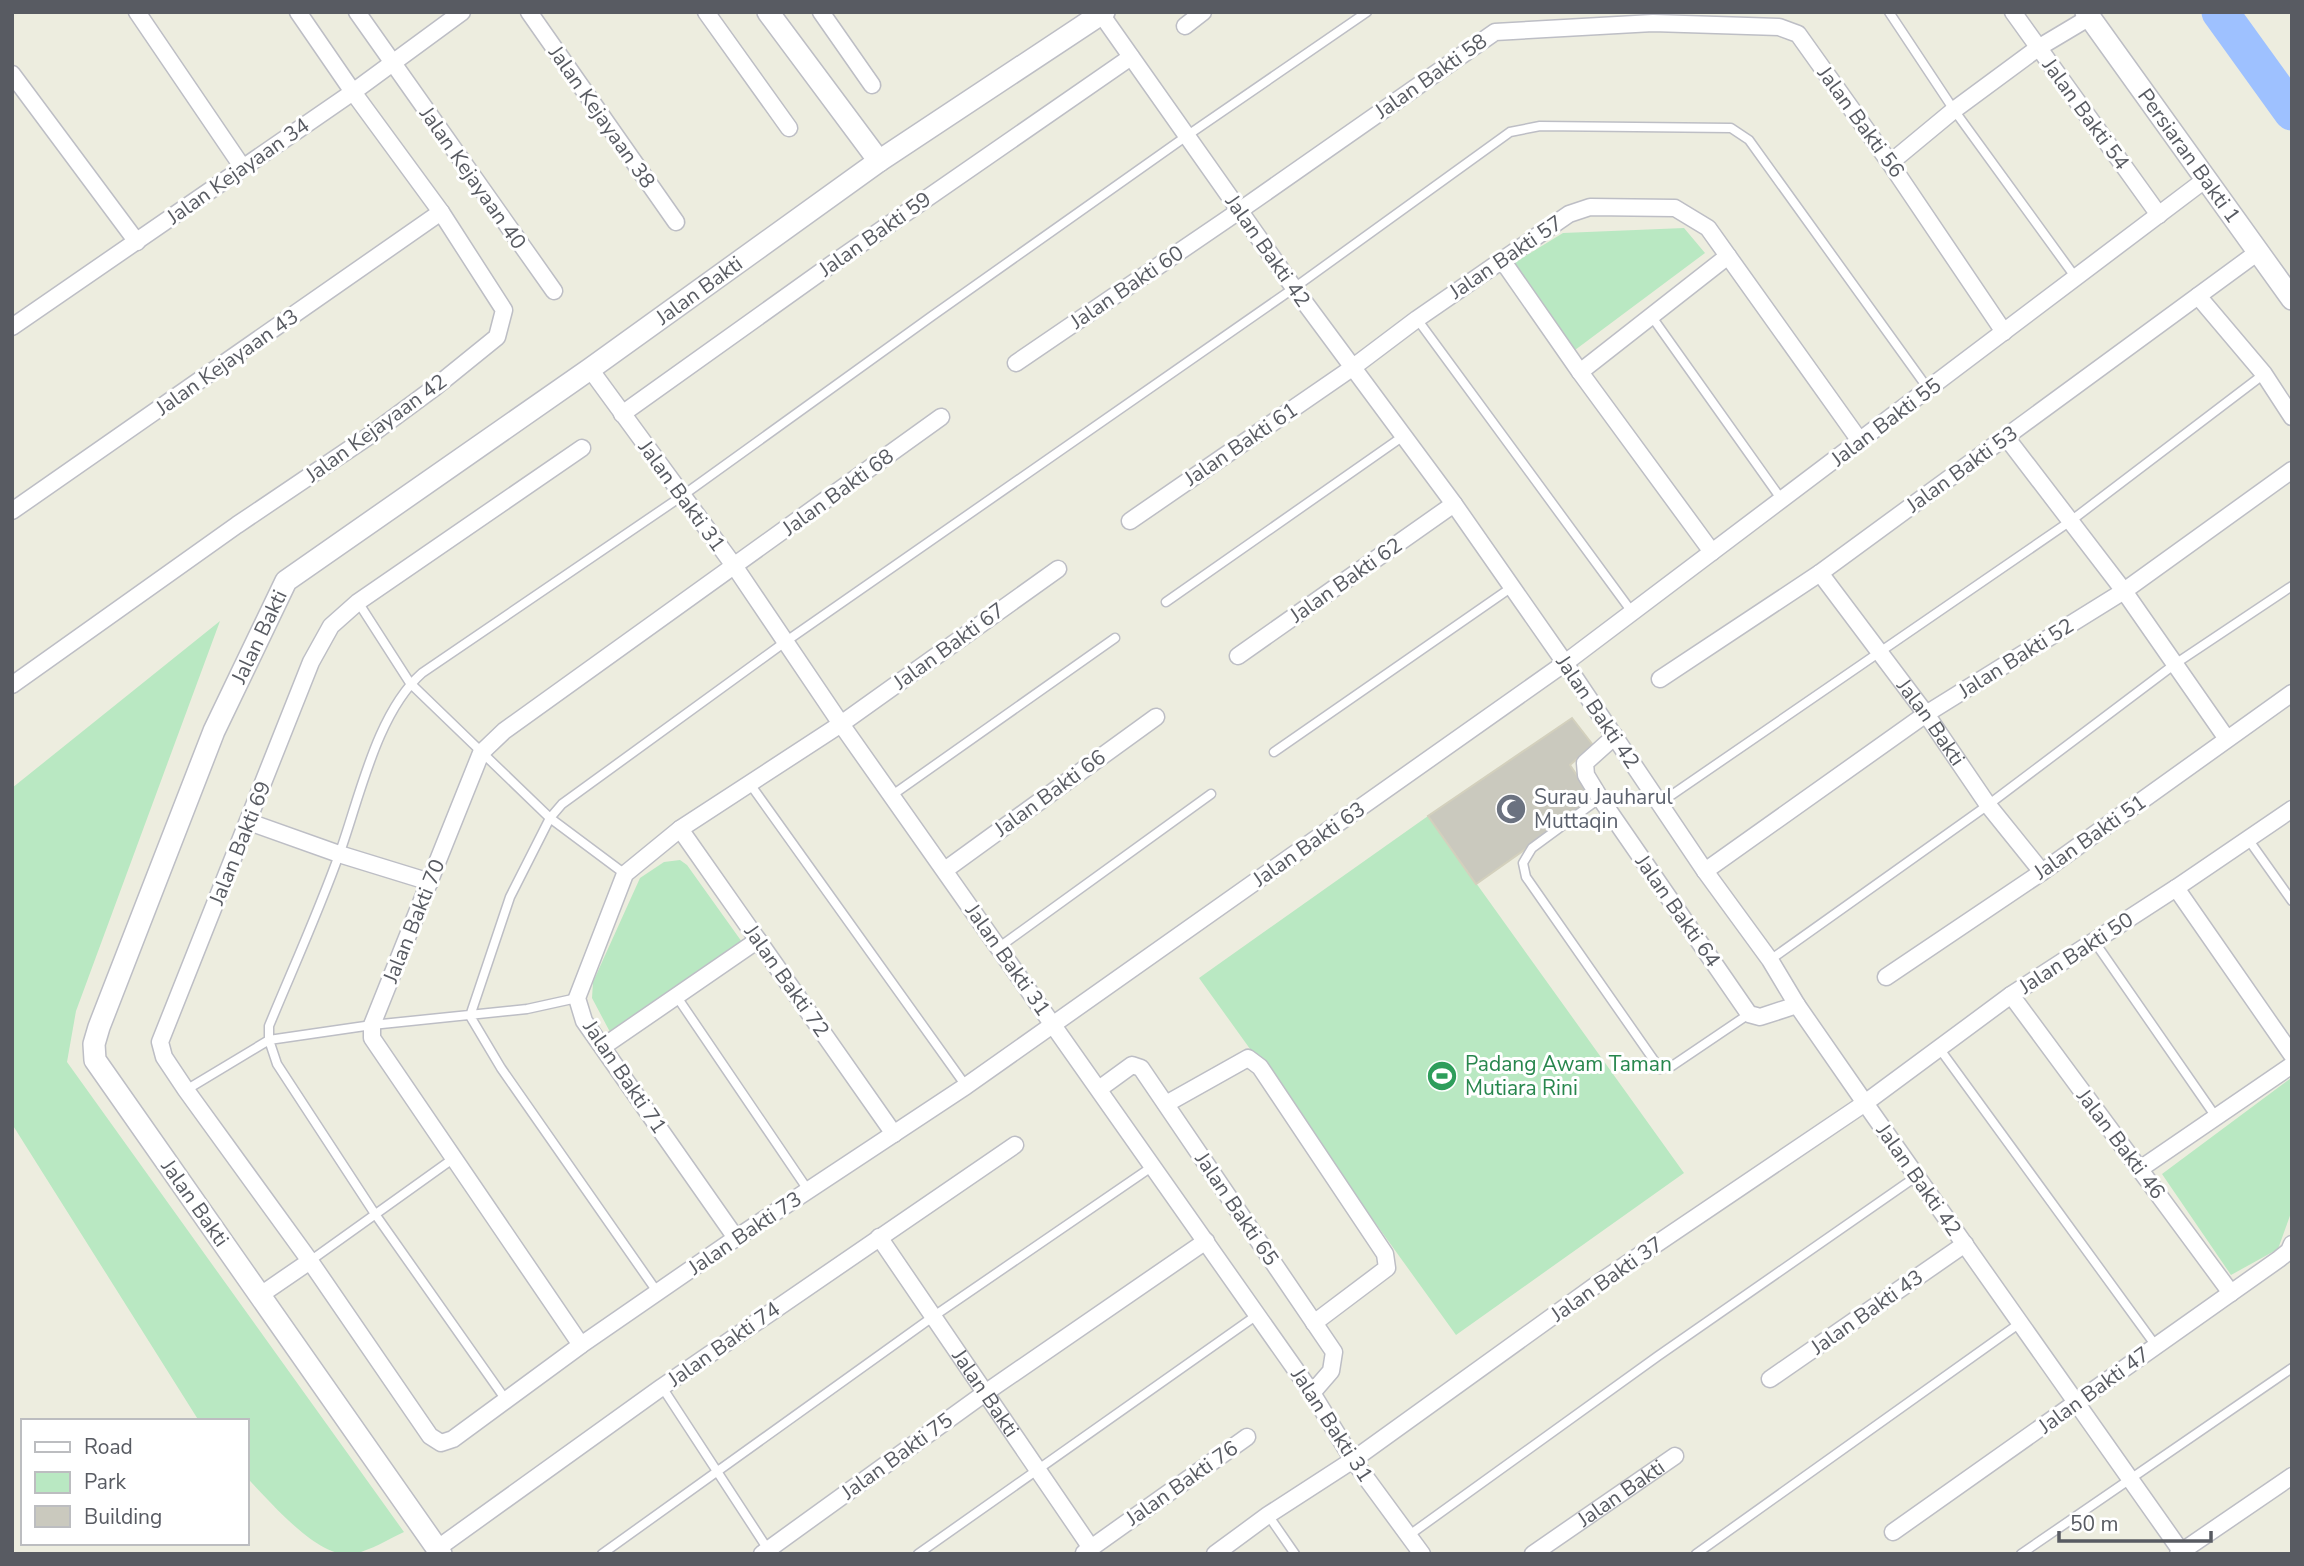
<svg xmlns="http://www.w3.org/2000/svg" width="2304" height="1566" viewBox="0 0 2304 1566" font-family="'Nunito Sans',sans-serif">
	<rect width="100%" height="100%" fill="#ededdf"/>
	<path fill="#b9e8c2" d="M1684,228L1705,253L1575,350L1514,263L1563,233Z
		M220,621L76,1011L67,1062L404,1532C389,1539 371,1550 354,1554C319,1561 270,1501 247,1478V1421H199L12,1124V788Z
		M1428,816L1684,1173L1456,1335L1199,978Z
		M680,860L687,865L742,942L610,1032L592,998L593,982L640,878L664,862Z
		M2291,1078L2292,1210L2278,1249L2231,1275L2162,1174Z"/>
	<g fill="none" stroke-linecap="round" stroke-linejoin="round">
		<path stroke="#9ec1ff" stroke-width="37" d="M2220,12L2292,112"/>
	</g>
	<path fill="#cac9be" stroke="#d3d0bd" stroke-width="2" d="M1572,718L1593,745L1570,765L1594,801L1476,884L1428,816Z"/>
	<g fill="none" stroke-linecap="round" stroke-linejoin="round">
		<g stroke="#bdbec5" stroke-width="11">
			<path id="service" d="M1889,12L1954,110L2076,278
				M1652,317L1782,500
				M1417,319L1632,612
				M358,602L410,683L550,818L625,874
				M1166,602L1402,437
				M1274,752L1512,587
				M750,784L966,1086
				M891,796L1115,638
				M1600,798L1532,848L1523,863L1526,877L1660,1069L1672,1066L1749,1014
				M1660,803L2072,520L2264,374
				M2248,839L2292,901
				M2094,941L2216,1117
				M998,948L1211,794
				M1770,960L1988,805L2175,664L2292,586
				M677,997L808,1190
				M1939,1048L2156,1346
				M186,1090L269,1040L372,1025L527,1009L577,998
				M310,1261L454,1158
				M658,1293L501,1068L470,1016L510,897L550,818L562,804L785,642L1294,288L1510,132L1540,126L1731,128L1749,140L1929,390
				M662,1387L769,1551
				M506,1400L375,1214L277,1064L269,1040V1026C293,968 319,911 340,852C360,796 377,713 422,673L682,496L932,316L1188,135L1367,12
				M1268,1515L1295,1554
				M1408,1536L1658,1356L1917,1176
				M602,1554L934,1316L1153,1166
				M918,1554L1257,1315
				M1696,1554L2020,1323
				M2021,1554L2292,1368"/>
		</g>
		<g stroke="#bdbec5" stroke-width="19">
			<g id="minor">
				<path d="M137,12L243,168"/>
				<path d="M357,12L554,291"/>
				<path d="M529,12L676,222"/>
				<path d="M706,12L789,128"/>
				<path d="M821,12L872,85"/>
				<path d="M2013,12L2159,215"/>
				<path d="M1101,14L1294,288L1454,504L1565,663L1705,871L1770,960L1797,1005L1865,1103L2183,1554"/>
				<path d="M1185,26L1203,12"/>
				<path d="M12,74L137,242"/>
				<path d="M1890,163L1954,110L2038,48L2090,17"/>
				<path d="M1502,260L1580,372L1712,552"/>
				<path d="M2198,296L2264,374L2292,417"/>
				<path d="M12,327L353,92L462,12"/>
				<path d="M1016,363L1239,211L1495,32L1653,23L1779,27L1798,34L1890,163L2004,332"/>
				<path d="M590,369L735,567L841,724L1312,1393L1353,1460L1422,1554"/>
				<path d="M1580,372L1728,256"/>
				<path d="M622,414L832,264L1131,57"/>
				<path d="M2006,437L2124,591L2227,739"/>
				<path d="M12,511L441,212"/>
				<path d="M1130,521L1352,368L1417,319L1569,214L1590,207L1675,208L1708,228L1860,441"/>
				<path id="s1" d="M1820,573L1926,714L1988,805L2042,872"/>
				<path d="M1238,656L1454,504"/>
				<path d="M1660,679L1820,573L2258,252"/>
				<path d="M12,685L237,525L369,436L434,388L497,337L504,310L441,212L353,92L298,12"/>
				<path d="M1615,736L1585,763L1586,775L1600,798L1749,1014L1760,1017L1797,1005"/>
				<path d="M249,822L339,854L430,882"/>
				<path d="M680,829L894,1134"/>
				<path d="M945,870L1156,717"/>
				<path d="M1705,871L1926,714L2124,591L2292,470"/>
				<path d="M2176,888L2292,1055"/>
				<path d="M1886,977L2042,872L2292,693"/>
				<path d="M2011,995L2231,1293"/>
				<path d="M604,1046L758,940"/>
				<path d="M1099,1089L1132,1065L1141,1068L1334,1352L1331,1371L1312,1393"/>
				<path d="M1166,1104L1248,1058L1260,1067L1385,1254L1387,1268L1314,1323"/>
				<path d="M2140,1169L2292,1065"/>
				<path id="s2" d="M879,1237L1091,1548"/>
				<path d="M736,1238L584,1021L577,998L625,874L680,829L841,724L1058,569"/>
				<path d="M310,1261L430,1436L441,1443L453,1439L581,1345L736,1238L966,1086L1565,663L2206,179"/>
				<path d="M259,1296L310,1261L186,1090L164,1057L160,1042L311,662L331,626L358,602L582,448"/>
				<path d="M581,1345L372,1038V1025L481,753L504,731L941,417"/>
				<path d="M1770,1379L1965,1244"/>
				<path d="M1893,1532L2279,1259L2289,1251L2292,1244"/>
				<path d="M438,1548L662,1387L1015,1145"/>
				<path d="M1084,1553L1247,1437"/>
				<path d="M762,1554L985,1393L1206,1241"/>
				<path d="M1215,1554L1268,1515L1353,1460L1603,1280L1865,1103L2011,995L2176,888L2292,809"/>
				<path id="s3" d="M1533,1554L1675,1456"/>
				<path d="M2178,1554L2292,1476"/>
			</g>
		</g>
		<g stroke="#bdbec5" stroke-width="24">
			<g id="tertiary">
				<path d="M768,12L879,161"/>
				<path id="s4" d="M2086,12L2292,299"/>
				<path id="s5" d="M441,1554L95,1060L94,1044L99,1027L214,731L286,581L590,369L879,161L1104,12"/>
			</g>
		</g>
		<use href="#service" stroke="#fff" stroke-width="8"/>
		<use href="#minor" stroke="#fff" stroke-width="16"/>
		<use href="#tertiary" stroke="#fff" stroke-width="21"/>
	</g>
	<defs>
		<g id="mosque-disc" transform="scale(1.575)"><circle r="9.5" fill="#6b7280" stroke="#fff"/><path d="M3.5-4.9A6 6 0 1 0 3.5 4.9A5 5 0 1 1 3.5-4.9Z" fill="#fff"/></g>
		<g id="stadium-disc" transform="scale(1.575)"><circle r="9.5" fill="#2e9e5b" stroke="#fff"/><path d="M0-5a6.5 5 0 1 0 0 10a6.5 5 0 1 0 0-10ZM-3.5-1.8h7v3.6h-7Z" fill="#fff"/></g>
	</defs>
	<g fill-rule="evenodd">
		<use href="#mosque-disc" x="1511" y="809"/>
		<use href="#stadium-disc" x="1442" y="1076"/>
	</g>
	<g text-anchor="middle" stroke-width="6" stroke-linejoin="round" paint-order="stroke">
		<g font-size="21" fill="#585b62" stroke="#fff">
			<text transform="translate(1431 76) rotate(-35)" y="7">Jalan Bakti 58</text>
			<text transform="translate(2086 114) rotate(54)" y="7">Jalan Bakti 54</text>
			<text transform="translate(602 117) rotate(55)" y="7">Jalan Kejayaan 38</text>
			<text transform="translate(1861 122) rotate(54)" y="7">Jalan Bakti 56</text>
			<text dy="7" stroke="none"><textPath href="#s4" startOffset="177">Persiaran Bakti 1</textPath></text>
			<text transform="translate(238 171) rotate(-35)" y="7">Jalan Kejayaan 34</text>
			<text transform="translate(473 178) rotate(55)" y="7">Jalan Kejayaan 40</text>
			<text transform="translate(875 234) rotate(-35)" y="7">Jalan Bakti 59</text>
			<text transform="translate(1268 251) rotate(55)" y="7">Jalan Bakti 42</text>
			<text transform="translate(1506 257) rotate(-34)" y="7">Jalan Bakti 57</text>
			<text transform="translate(1127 287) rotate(-34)" y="7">Jalan Bakti 60</text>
			<text dy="7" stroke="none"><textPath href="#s5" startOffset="1626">Jalan Bakti</textPath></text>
			<text transform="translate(227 362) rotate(-35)" y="7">Jalan Kejayaan 43</text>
			<text transform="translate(1886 422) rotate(-37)" y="7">Jalan Bakti 55</text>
			<text transform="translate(376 428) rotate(-36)" y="7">Jalan Kejayaan 42</text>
			<text transform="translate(1241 444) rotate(-34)" y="7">Jalan Bakti 61</text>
			<text transform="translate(1962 469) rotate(-36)" y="7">Jalan Bakti 53</text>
			<text transform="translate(838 492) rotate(-36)" y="7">Jalan Bakti 68</text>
			<text transform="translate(682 496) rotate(54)" y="7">Jalan Bakti 31</text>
			<text transform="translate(1346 580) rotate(-35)" y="7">Jalan Bakti 62</text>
			<text dy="7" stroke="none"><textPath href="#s5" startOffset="1059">Jalan Bakti</textPath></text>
			<text transform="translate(949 646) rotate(-36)" y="7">Jalan Bakti 67</text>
			<text transform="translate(2016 658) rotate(-32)" y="7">Jalan Bakti 52</text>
			<text transform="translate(1598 712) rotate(56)" y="7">Jalan Bakti 42</text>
			<text dy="7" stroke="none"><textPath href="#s1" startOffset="186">Jalan Bakti</textPath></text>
			<text transform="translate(1050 793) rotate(-36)" y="7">Jalan Bakti 66</text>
			<text transform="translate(2090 837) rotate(-35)" y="7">Jalan Bakti 51</text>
			<text transform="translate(240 843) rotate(-68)" y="7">Jalan Bakti 69</text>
			<text transform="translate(1309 844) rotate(-35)" y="7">Jalan Bakti 63</text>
			<text transform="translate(1678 911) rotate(55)" y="7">Jalan Bakti 64</text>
			<text transform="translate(414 921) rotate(-68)" y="7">Jalan Bakti 70</text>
			<text transform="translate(2076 953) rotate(-33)" y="7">Jalan Bakti 50</text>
			<text transform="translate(1008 960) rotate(55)" y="7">Jalan Bakti 31</text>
			<text transform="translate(787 981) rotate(55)" y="7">Jalan Bakti 72</text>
			<text transform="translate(625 1077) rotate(56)" y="7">Jalan Bakti 71</text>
			<text transform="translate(2121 1144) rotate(53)" y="7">Jalan Bakti 46</text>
			<text transform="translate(1919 1180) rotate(55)" y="7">Jalan Bakti 42</text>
			<text transform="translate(195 1203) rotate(55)" y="7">Jalan Bakti</text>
			<text transform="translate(1237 1209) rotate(56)" y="7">Jalan Bakti 65</text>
			<text transform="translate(745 1233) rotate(-34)" y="7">Jalan Bakti 73</text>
			<text transform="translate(1607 1279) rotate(-35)" y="7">Jalan Bakti 37</text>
			<text transform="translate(1867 1312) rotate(-35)" y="7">Jalan Bakti 43</text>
			<text transform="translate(724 1344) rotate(-35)" y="7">Jalan Bakti 74</text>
			<text transform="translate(2094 1390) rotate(-36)" y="7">Jalan Bakti 47</text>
			<text dy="7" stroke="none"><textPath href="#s2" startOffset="189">Jalan Bakti</textPath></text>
			<text transform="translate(1332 1425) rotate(57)" y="7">Jalan Bakti 31</text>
			<text transform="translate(897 1456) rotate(-36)" y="7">Jalan Bakti 75</text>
			<text transform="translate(1182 1483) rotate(-35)" y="7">Jalan Bakti 76</text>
			<text dy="7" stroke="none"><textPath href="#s3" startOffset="107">Jalan Bakti</textPath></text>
		</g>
		<g font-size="21" fill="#5b616d" stroke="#fff" text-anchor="start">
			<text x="1534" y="804">Surau Jauharul<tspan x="1534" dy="24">Muttaqin</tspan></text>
		</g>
		<g font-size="21" fill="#27864d" stroke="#fff" text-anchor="start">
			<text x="1465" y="1071">Padang Awam Taman<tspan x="1465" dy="24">Mutiara Rini</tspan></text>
		</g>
	</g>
	<rect width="2304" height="1566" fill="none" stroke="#585b62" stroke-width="28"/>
	<rect x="21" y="1419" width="228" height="126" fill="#ffffff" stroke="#bcbdc0" stroke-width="2"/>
	<rect x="35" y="1442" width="35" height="10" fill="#ffffff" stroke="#bcbdc0" stroke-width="2"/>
	<text x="84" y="1454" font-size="21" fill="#585b62">Road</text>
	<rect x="35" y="1472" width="35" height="21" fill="#b9e8c2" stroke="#bcbdc0" stroke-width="2"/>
	<text x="84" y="1489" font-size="21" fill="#585b62">Park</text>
	<rect x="35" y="1506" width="35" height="21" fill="#cac9be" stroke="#bcbdc0" stroke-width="2"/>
	<text x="84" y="1524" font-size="21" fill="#585b62">Building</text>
	<path d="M2059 1531v10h152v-10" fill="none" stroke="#585b62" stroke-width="3.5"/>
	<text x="2070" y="1531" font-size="21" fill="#585b62" stroke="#ffffff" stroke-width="5" paint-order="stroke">50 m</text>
</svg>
